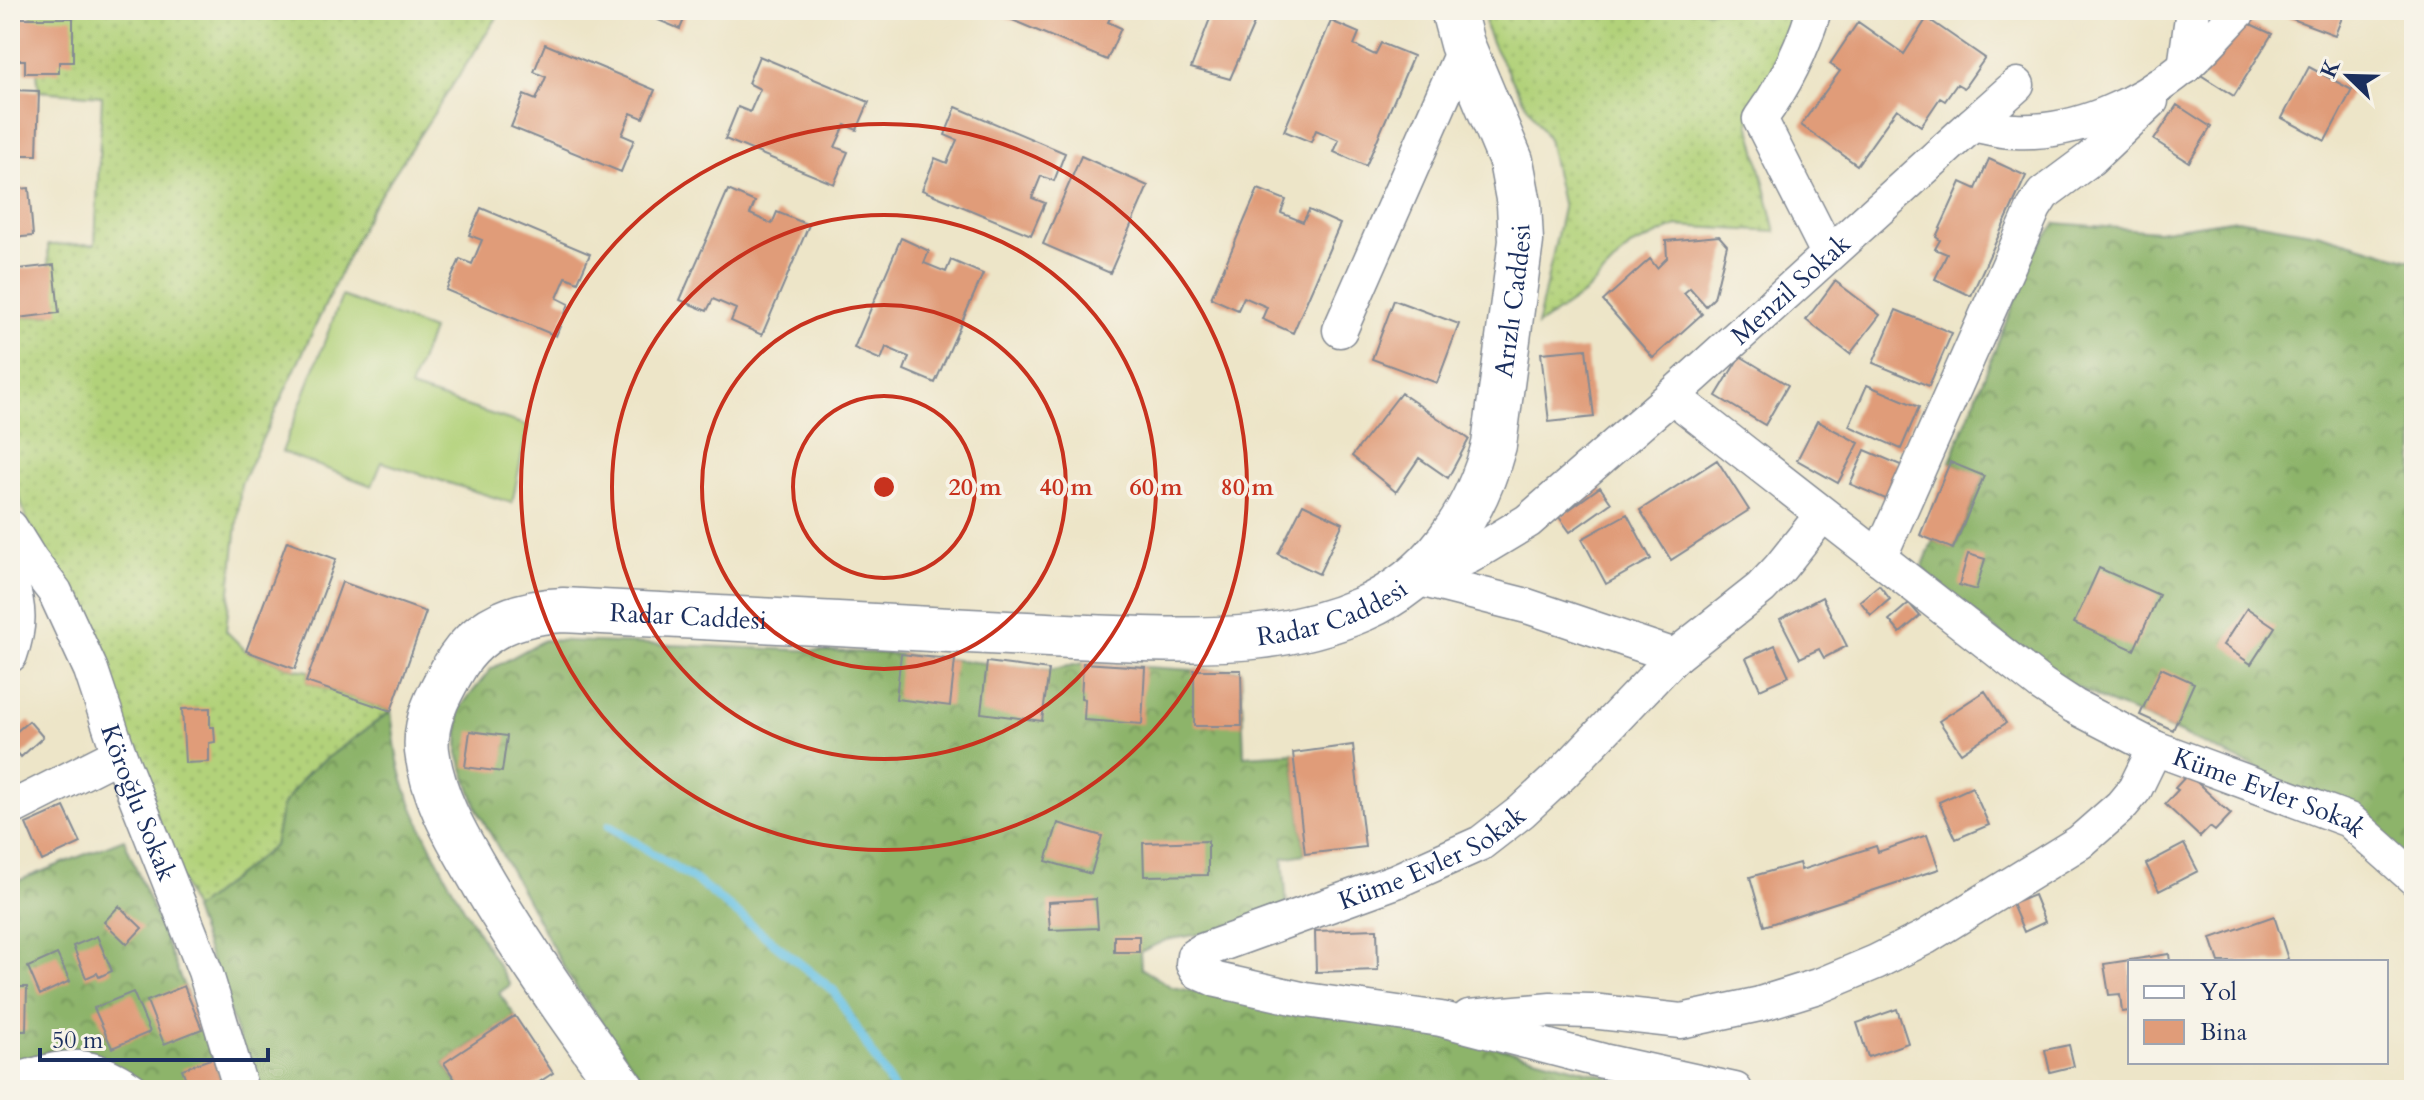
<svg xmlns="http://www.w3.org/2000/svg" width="2424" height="1100" viewBox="0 0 2424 1100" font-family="Cardo,serif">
	<defs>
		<pattern id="grass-dots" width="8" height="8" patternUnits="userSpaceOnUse" patternTransform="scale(2)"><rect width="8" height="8" fill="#b2d27a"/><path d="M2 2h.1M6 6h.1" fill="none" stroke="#98b56c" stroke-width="1.8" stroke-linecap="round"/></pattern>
		<pattern id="forest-crowns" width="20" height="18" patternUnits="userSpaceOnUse" patternTransform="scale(2)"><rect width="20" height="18" fill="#8db46a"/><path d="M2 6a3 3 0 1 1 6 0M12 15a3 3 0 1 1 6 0" fill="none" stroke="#72935a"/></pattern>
	</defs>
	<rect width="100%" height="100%" fill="#f7f3e8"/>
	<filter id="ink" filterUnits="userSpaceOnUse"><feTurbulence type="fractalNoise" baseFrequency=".0125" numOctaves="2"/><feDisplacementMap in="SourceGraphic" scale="16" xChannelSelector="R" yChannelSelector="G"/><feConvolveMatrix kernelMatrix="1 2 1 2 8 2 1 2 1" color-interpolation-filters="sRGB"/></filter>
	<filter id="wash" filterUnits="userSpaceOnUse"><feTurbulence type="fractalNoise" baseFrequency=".006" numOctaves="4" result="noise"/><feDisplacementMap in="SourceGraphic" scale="32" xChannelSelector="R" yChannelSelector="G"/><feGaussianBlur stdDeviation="1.8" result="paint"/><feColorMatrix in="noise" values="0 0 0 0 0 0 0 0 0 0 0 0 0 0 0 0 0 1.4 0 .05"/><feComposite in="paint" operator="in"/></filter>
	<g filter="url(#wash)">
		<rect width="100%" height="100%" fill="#ede5c8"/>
		<path fill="url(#grass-dots)" stroke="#66806c" stroke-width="2" d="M31,10H502L369,212L241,484L226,631L246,651L295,669L310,671L307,682L391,711L307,773L282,806L274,846L193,910L68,585L27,521L10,467V319L50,314L48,245L95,244L102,96L39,91Z
			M1485,10H1792L1776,67L1749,122L1776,232L1677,226L1630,247L1585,293L1537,326L1563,208L1548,139L1521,96L1494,47L1486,28Z"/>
		<path fill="url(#forest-crowns)" stroke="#547264" stroke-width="2" d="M2237,219L2317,233L2414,261V863L2256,768L2140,715L2109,703L2053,675L1947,592L1922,568L1933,540L1954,549L1984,477L1950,462L2034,252L2056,223L2157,231Z
			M544,640L901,654L1049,670L1083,663L1194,670H1241L1244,756L1293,753L1305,854L1283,858L1287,905L1235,928L1166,940L1140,952L1141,968L1172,987L1274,1007L1463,1038L1658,1090H650L569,977L478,811L458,754L459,709L491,669Z
			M391,711C394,737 397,765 406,790C432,859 472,922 510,985L499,993L515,1016L444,1063L462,1090H257L193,910L274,846L282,806L307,773Z
			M124,839L213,1058L221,1081L218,1090H10V884Z"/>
		<path fill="#b2d27a" stroke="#66806c" stroke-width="2" d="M342,296L432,330L410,388L528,426L512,503L382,462L372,486L282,452Z"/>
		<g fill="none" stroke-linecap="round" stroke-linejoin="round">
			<path stroke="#66c1e4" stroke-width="9" d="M609,826L698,882L834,991L894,1090"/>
		</g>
		<g id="blocks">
			<path fill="#e09c79" d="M634,10H688L680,29Z
				M1000,10H1114L1108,22L1121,28L1107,60L998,14Z
				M1204,10H1260L1230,79L1191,68L1211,16Z
				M2281,10H2345L2335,35L2279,14Z
				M10,18H73V62H59V73H25V60H10Z
				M1927,18L1985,58L1964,88L1957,84L1945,101L1940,98L1921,126L1897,109L1857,165L1801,125L1840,71L1830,64L1858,22L1904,54Z
				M1331,21L1359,33L1354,45L1375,55L1381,43L1413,56L1366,166L1334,152L1339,140L1316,130L1311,142L1284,131Z
				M2244,21L2272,34L2234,96L2196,72Z
				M545,44L655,90L643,118L631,113L622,135L634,140L621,172L511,127L524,95L536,100L546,77L534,72Z
				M759,56L869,102L857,130L845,125L835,147L848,152L834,184L725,139L738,107L750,112L760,89L748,83Z
				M2309,67L2352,90L2325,141L2282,118Z
				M10,90L39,91L37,155H10Z
				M2177,105L2211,127L2189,162L2154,140Z
				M956,107L1065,153L1054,181L1041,176L1032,198L1045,203L1031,235L922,190L935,158L947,163L957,140L945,135Z
				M1081,156L1148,186L1110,273L1043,244Z
				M1989,159L2026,176L1971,296L1935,279L1947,254L1935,249L1940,240L1936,237L1961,182L1976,189Z
				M29,188L33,236L10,238V190Z
				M1258,189L1286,200L1281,213L1303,222L1309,210L1340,224L1293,333L1262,319L1267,307L1244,297L1238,310L1211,298Z
				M728,190L755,202L750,214L772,224L777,212L809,225L762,335L731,321L736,309L713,299L707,311L680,300Z
				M481,208L590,254L578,282L566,277L557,298L569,304L556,336L446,290L460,259L472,264L482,240L469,235Z
				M1719,236L1727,245L1714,298L1706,306L1690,288L1684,293L1702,314L1653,358L1603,301L1650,259L1657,268L1667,258L1666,241Z
				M901,238L929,251L924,263L946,272L951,260L983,274L935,383L904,370L909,357L886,347L881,360L854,348Z
				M54,265L59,313L10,319V270Z
				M1835,281L1880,315L1850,354L1806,320Z
				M1394,300L1459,324L1437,383L1372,359Z
				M1896,310L1952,333L1929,386L1873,363Z
				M1586,349L1594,417L1549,422L1541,353Z
				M1740,356L1788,385L1765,425L1716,396Z
				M1867,385L1919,407L1901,449L1849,426Z
				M1401,393L1469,439L1448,478L1419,458L1396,492L1352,456Z
				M1817,421L1859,443L1838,483L1797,460Z
				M1865,450L1903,466L1888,500L1850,484Z
				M1717,460L1749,510L1671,560L1640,510Z
				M1950,462L1984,476L1953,549L1920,535Z
				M1600,487L1611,503L1570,532L1559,517Z
				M1303,504L1343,523L1319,574L1278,554Z
				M1627,514L1651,559L1606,584L1582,539Z
				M287,541L336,559L295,669L246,651Z
				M1968,554L1985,559L1976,590L1959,585Z
				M2099,568L2159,595L2134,650L2074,623Z
				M342,582L426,612L391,711L306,682Z
				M1879,585L1890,599L1871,615L1860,601Z
				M1822,597L1847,646L1824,658L1819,649L1800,658L1780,619Z
				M1909,603L1920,616L1900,633L1889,620Z
				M2247,608L2275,627L2251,664L2223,645Z
				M1775,645L1789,676L1760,689L1746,658Z
				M901,654L955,660L950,706L896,699Z
				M987,662L1049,670L1042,721L981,713Z
				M1083,663L1145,667L1142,724L1084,720L1085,699L1081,698Z
				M2161,668L2194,683L2173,730L2140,715Z
				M1194,670H1241L1242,726H1194Z
				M1985,691L2006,723L1961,753L1939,721Z
				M210,708V727H214L215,742L209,743V762L185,763L182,709Z
				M29,721L43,737L21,757L10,744V737Z
				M470,731L507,736L502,772L465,767Z
				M1353,745L1365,847L1305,854L1293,753Z
				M2188,774L2231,814L2215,831L2210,827L2200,837L2165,804L2178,790L2175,788Z
				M1972,787L1989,825L1956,839L1939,802Z
				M64,807L81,843L42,861L26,824Z
				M1058,823L1102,836L1091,874L1046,861Z
				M1927,835L1939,869L1764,926L1750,877L1799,863L1801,870L1876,846L1878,852Z
				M1208,841V875L1144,876L1143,843Z
				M2184,844L2198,871L2159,891L2146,864Z
				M2034,895L2045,922L2024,932L2012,904Z
				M1096,899L1098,928L1050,930L1048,902Z
				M119,906L142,928L127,944L104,922Z
				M2274,916L2288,959L2281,962H2219L2211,938Z
				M1377,929L1378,970L1316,972L1315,931Z
				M97,936L112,971L99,977L97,973L86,978L73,946Z
				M1114,936H1139V952H1114Z
				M57,954L70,981L40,995L28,967Z
				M2169,954L2170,962H2130V1011L2122,1012L2120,994L2109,995L2104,964Z
				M184,986L202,1029L164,1044L147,1001Z
				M10,987H27L26,1031H10Z
				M133,992L150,1032L112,1048L94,1008Z
				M1897,1009L1908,1043L1868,1057L1857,1023Z
				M515,1016L553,1073L527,1090H462L444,1063Z
				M2069,1045L2074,1066L2050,1072L2045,1050Z
				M213,1058L221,1081L190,1090L182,1069Z"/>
		</g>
	</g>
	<g filter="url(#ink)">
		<use href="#blocks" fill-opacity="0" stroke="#848a93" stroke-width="2"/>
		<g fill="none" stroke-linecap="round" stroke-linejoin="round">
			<g stroke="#848a93" stroke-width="37">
				<g id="street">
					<path d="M1814,10C1802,51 1785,85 1760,119L1828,253"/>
					<path d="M2185,67L2193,10"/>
					<path d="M1973,124L2017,85"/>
					<path d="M1340,330L1464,48"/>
					<path id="s1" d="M1672,396L2042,685L2074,706L2155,748L2349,820L2414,878"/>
					<path id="s2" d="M10,527L31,561L55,592L91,670L119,754L205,971L241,1090"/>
					<path d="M1879,558L2034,208L2043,194L2090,159L2151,101"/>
					<path id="s3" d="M1420,577L1470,556L1528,521L1672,396L1973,124C1987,127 2001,131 2015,131C2076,134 2138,105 2184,67C2204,50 2221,29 2240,10"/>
					<path d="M1416,578L1527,606L1675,656"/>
					<path d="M10,580C20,608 20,627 10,655"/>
					<path d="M10,809L119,754"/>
					<path d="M1469,1017L1551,1010L1591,1011L1681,1021L1760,1004L1821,985L1876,962L1926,937L2080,842L2121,806L2135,789L2155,748"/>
					<path d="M10,1082C63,1068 83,1056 132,1090"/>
					<path id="s4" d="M1735,1090L1603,1061L1441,1019L1306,1000L1217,980L1197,971L1193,964L1194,956L1202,951L1396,881L1481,843L1521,812L1562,774L1675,656L1761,588L1779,569L1822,515"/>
				</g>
			</g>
			<g stroke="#848a93" stroke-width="47">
				<g id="secondary">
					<path id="s5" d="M623,1090C575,1023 526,955 484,884C460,842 433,800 427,751C424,722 438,695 452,671C475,628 516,612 563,610C698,616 833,624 968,631C1026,634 1085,637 1143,639C1222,641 1289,641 1363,609C1432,579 1475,516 1494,445L1521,241L1519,204L1511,161L1462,44L1453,10"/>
				</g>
			</g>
			<use href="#street" stroke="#fff" stroke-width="34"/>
			<use href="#secondary" stroke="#fff" stroke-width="44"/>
		</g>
	</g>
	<g fill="none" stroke="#c8321e" stroke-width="4">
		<circle cx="884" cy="487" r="91"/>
		<circle cx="884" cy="487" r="182"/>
		<circle cx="884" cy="487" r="272"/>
		<circle cx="884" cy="487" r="363"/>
	</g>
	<g text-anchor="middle" stroke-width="8" stroke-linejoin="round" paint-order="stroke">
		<g font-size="26" fill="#1b2f5e" stroke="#f7f3e8">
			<text dy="9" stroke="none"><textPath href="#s3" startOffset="472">Menzil Sokak</textPath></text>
			<text dy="9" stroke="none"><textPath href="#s5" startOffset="1780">Arızlı Caddesi</textPath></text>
			<text dy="9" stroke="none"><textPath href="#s5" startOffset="1386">Radar Caddesi</textPath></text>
			<text dy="9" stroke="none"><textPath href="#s5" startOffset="738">Radar Caddesi</textPath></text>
			<text dy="9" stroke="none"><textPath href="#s1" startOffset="722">Küme Evler Sokak</textPath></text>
			<text dy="9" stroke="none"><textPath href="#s2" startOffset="306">Köroğlu Sokak</textPath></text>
			<text dy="9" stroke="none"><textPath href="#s4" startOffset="826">Küme Evler Sokak</textPath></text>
		</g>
	</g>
	<circle cx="884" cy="487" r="12" fill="#c8321e" stroke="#f7f3e8" stroke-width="4"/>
	<g font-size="24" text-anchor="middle" font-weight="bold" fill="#c8321e" stroke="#f7f3e8" stroke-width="8" stroke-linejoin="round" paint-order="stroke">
		<text x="975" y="495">20 m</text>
		<text x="1066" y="495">40 m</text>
		<text x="1156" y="495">60 m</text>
		<text x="1247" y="495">80 m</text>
	</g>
	<rect width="2424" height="1100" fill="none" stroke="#f7f3e8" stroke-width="40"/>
	<rect x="2128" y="960" width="260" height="104" fill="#f7f3e8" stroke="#9fa5b1" stroke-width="2"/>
	<rect x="2144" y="986" width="40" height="12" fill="#ffffff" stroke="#9fa5b1" stroke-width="2"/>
	<text x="2200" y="1000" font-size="24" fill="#1b2f5e">Yol</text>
	<rect x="2144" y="1020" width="40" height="24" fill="#e09c79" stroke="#9fa5b1" stroke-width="2"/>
	<text x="2200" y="1040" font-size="24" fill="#1b2f5e">Bina</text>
	<g transform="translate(2348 76) rotate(293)" stroke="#f7f3e8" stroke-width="6" paint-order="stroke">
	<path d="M0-6L14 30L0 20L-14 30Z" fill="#1b2f5e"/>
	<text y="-12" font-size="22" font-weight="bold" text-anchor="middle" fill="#1b2f5e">K</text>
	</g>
	<path d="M40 1048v12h228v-12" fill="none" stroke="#1b2f5e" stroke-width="4"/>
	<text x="52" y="1048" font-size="24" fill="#1b2f5e" stroke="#f7f3e8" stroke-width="6" paint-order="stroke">50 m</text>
</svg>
